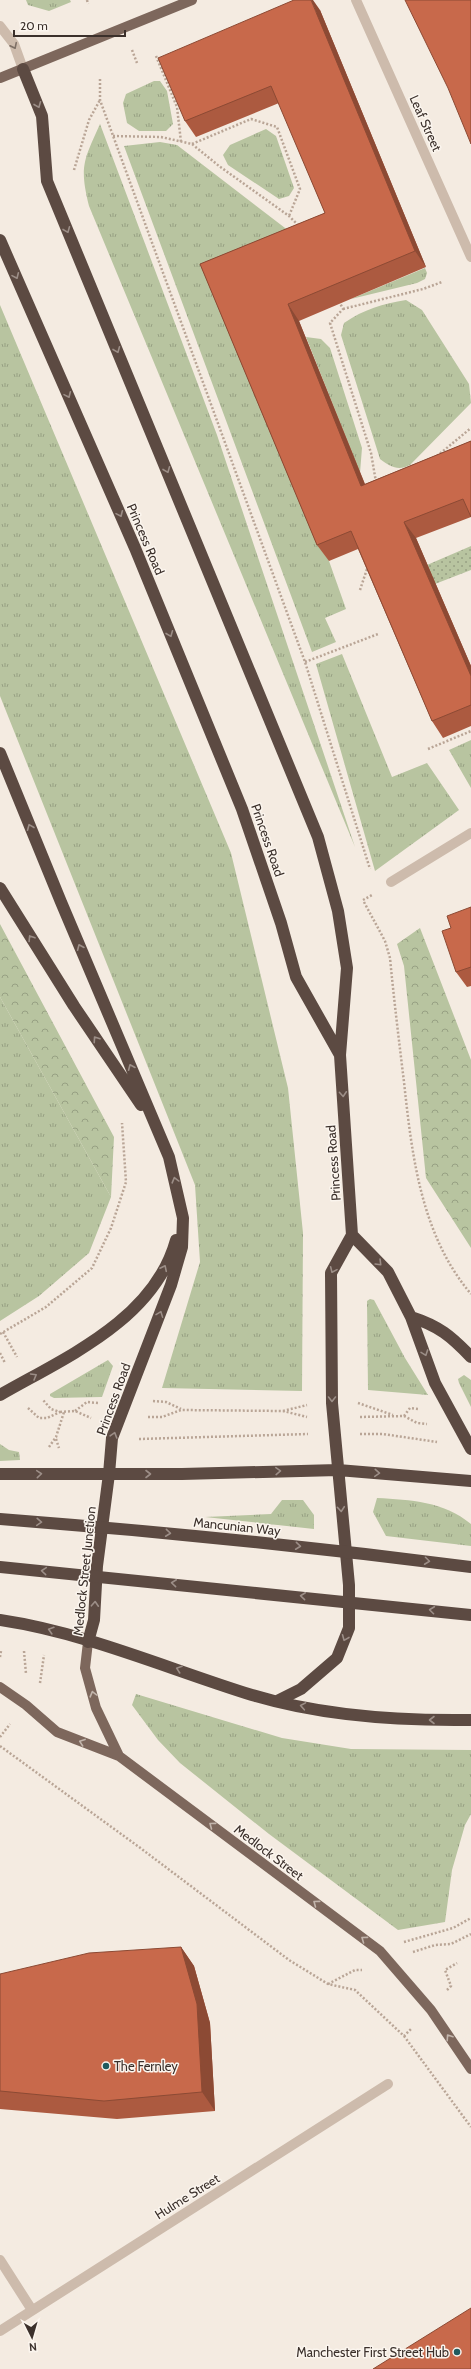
<svg xmlns="http://www.w3.org/2000/svg" width="471" height="2369" viewBox="0 0 471 2369" font-family="Cabin,sans-serif">
	<defs>
		<pattern id="grass-tufts" width="24" height="20" patternUnits="userSpaceOnUse"><rect width="24" height="20" fill="#b8c4a0"/><path d="M3 7l-1-3M5 7V3M7 7l1-3M15 17l-1-3M17 17v-4M19 17l1-3" fill="none" stroke="#97a083"/></pattern>
		<pattern id="forest-crowns" width="20" height="18" patternUnits="userSpaceOnUse"><rect width="20" height="18" fill="#b8c4a0"/><path d="M2 6a3 3 0 1 1 6 0M12 15a3 3 0 1 1 6 0" fill="none" stroke="#97a083"/></pattern>
		<pattern id="garden-dots" width="8" height="8" patternUnits="userSpaceOnUse"><rect width="8" height="8" fill="#b8c4a0"/><path d="M2 2h.1M6 6h.1" fill="none" stroke="#97a083" stroke-width="1.8" stroke-linecap="round"/></pattern>
	</defs>
	<rect width="100%" height="100%" fill="#f4ebe1"/>
	<path fill="url(#grass-tufts)" d="M26,0H70L71,2L49,11L28,5Z
		M154,81H160L167,91L173,124L166,131H139L127,123L123,103L126,94Z
		M100,124L217,435L355,847L89,206C79,166 84,160 100,124Z
		M266,129L276,136L294,188L289,196L279,199L228,165L223,155L230,145Z
		M160,142L177,145L289,231L212,281L329,561L346,609L325,618L336,642L312,652L124,146Z
		M425,268L427,273L425,279L417,283L351,299Z
		M406,300L422,310L469,384L471,403L410,465C398,471 391,467 380,459L341,335L344,323C364,309 383,304 406,300Z
		M0,305L231,853L288,1088L303,1233L302,1391L162,1388L200,1262L195,1185L0,696Z
		M306,337L321,339L330,348L362,448L360,473Z
		M342,654L392,777L427,763L459,810L375,871L316,664Z
		M471,740V788L449,750Z
		M0,997L111,1197L89,1253L39,1296L0,1321Z
		M370,1299L374,1300L405,1358L428,1395L368,1390L367,1301Z
		M108,1360L113,1366L102,1397L54,1398L50,1396V1394Z
		M464,1375L471,1380V1407L459,1383L458,1379Z
		M0,1444L9,1450L19,1452L20,1460L0,1461Z
		M377,1498C411,1500 443,1501 471,1524V1546L386,1536L373,1512Z
		M282,1500H303L314,1515V1529L205,1517L271,1514Z
		M136,1694L282,1738L351,1749L471,1750V1814L465,1825L452,1870L445,1922L398,1930L269,1834L180,1763L158,1740L132,1705Z"/>
	<path fill="url(#forest-crowns)" d="M0,924L114,1137L111,1197L0,997Z
		M420,928L471,1060V1248L426,1178L404,966L397,944Z"/>
	<path fill="url(#garden-dots)" d="M471,546V570L435,584L427,565Z"/>
	<g fill="none" stroke-linecap="round" stroke-linejoin="round">
		<path stroke="#b9a596" stroke-width="2.5" stroke-dasharray="2 2" stroke-linecap="butt" d="M87,0L88,4
			M132,50L137,63
			M156,56L177,107L181,142
			M100,79V100L305,662L370,869
			M113,136L161,137L192,144L219,166L289,216L299,226
			M192,144L251,119L277,127L300,189L289,216
			M74,170L89,120L100,100
			M339,301L343,309L330,323L371,453L376,482
			M343,309L423,289L442,282
			M437,456L471,428
			M360,590L368,566
			M305,662L378,634
			M428,749L471,731
			M363,900L372,895
			M364,902L385,941L390,958C394,1000 399,1041 404,1082C412,1156 421,1235 471,1294
			M3,1332L17,1357
			M0,1334L46,1307L92,1268L111,1228L126,1182L122,1123
			M0,1353L5,1363
			M153,1401L166,1402L181,1409
			M358,1403L393,1415
			M28,1408L39,1418H47L60,1412L51,1409L43,1400
			M75,1411L87,1402L98,1403
			M283,1411L307,1405
			M60,1412L75,1411L91,1418
			M404,1416L410,1408L419,1409
			M148,1417H162L181,1410L283,1411L307,1417
			M360,1417L404,1416L417,1423L427,1424
			M360,1434H383L437,1442
			M56,1439L59,1448
			M139,1439L308,1434
			M49,1447L56,1437L64,1412
			M24,1651L26,1674
			M0,1657L1,1651
			M40,1683L44,1655
			M0,1737L10,1724
			M0,1746L139,1847L289,1960L328,1984L355,1990L404,2036L412,2028
			M404,1942L453,1928L471,1918
			M413,1952L435,1945L451,1944L471,1934
			M328,1984L355,1970H362
			M447,1990L451,1986L445,1970L457,1963
			M404,2036L471,2127"/>
		<path stroke="#cdbbac" stroke-width="10" d="M356,0L471,257
			M0,26L14,44L23,69
			M391,882L471,833
			M0,2260L32,2310
			M0,2331L388,2084"/>
		<path stroke="#7d675c" stroke-width="10" d="M0,78L192,0
			M88,1642L85,1668L96,1708L119,1756L380,1951L431,2010L471,2069
			M0,1687L26,1705L57,1732L119,1756"/>
		<path stroke="#5c4a42" stroke-width="12" d="M23,69L42,116L47,181L318,837L338,911L347,968L340,1055
			M0,240L135,548L242,809L281,923L296,977L340,1055L352,1235L388,1272L411,1317L435,1383L471,1449
			M0,753L61,902L169,1157L183,1218L182,1247L171,1285L112,1438L109,1474L97,1566L94,1620L88,1642
			M0,888L74,1006L141,1105
			M411,1317C439,1326 451,1336 471,1357
			M0,1395C66,1357 154,1320 176,1240
			M0,1474H182L338,1470L471,1481
			M0,1620C87,1633 168,1669 252,1695C321,1716 399,1721 471,1720
			M277,1701L301,1689L337,1658L349,1628V1585L332,1403L331,1273L352,1235"/>
		<path stroke="#5c4a42" stroke-width="12" d="M0,1519C157,1531 314,1547 471,1567
			M0,1567L471,1615"/>
	</g>
	<path fill="#ac5a40" d="M320,10L426,267L299,321L365,484L471,441V517L416,538L471,666V726L443,738L432,721L358,549L329,561L317,545L200,264L325,213L279,103L196,137L185,121Z
		M471,907V986L467,987L456,972L451,928Z
		M181,1947L194,1966L210,2023L215,2111L117,2119L0,2109V1974Z"/>
	<path fill="#8c4a34" d="M311,0H313L320,10L426,267L415,251Z
		M288,304L299,321L372,502L361,486Z
		M404,522L416,538L471,666V676Z
		M181,1947L194,1966L210,2023L215,2111L202,2092Z"/>
	<path fill="#c8694b" stroke="#8c4a34" d="M294,0H311L415,251L288,304L361,486L471,441V517L463,499L404,522L471,676V705L432,721L351,531L317,545L200,264L325,213L271,86L185,121L158,58Z
		M405,0H471V144L448,88Z
		M471,907V967L456,972L442,931L451,928L447,916Z
		M181,1947L197,2004L202,2092L104,2101L0,2091V1974L89,1953Z
		M471,2308V2369H373Z"/>
	<defs><path id="oneway-chevron" d="M-2-3.5L2.5 0L-2 3.5" fill="none" stroke-width="1.6" stroke-linecap="round" stroke-linejoin="round"/></defs>
	<use stroke="#7d6f65" href="#oneway-chevron" transform="translate(14 46) rotate(64)"/>
	<g stroke="#9c8e87">
		<use href="#oneway-chevron" transform="translate(38 105) rotate(68)"/>
		<use href="#oneway-chevron" transform="translate(67 230) rotate(68)"/>
		<use href="#oneway-chevron" transform="translate(16 276) rotate(66)"/>
		<use href="#oneway-chevron" transform="translate(117 350) rotate(68)"/>
		<use href="#oneway-chevron" transform="translate(68 395) rotate(66)"/>
		<use href="#oneway-chevron" transform="translate(167 470) rotate(68)"/>
		<use href="#oneway-chevron" transform="translate(120 514) rotate(66)"/>
		<use href="#oneway-chevron" transform="translate(170 634) rotate(68)"/>
		<use href="#oneway-chevron" transform="translate(30 827) rotate(-112)"/>
		<use href="#oneway-chevron" transform="translate(31 938) rotate(-122)"/>
		<use href="#oneway-chevron" transform="translate(80 947) rotate(-113)"/>
		<use href="#oneway-chevron" transform="translate(96 1039) rotate(-124)"/>
		<use href="#oneway-chevron" transform="translate(131 1067) rotate(-113)"/>
		<use href="#oneway-chevron" transform="translate(343 1094) rotate(86)"/>
		<use href="#oneway-chevron" transform="translate(175 1180) rotate(-105)"/>
		<use href="#oneway-chevron" transform="translate(379 1263) rotate(45)"/>
		<use href="#oneway-chevron" transform="translate(164 1268) rotate(-64)"/>
		<use href="#oneway-chevron" transform="translate(333 1270) rotate(114)"/>
		<use href="#oneway-chevron" transform="translate(160 1314) rotate(-69)"/>
		<use href="#oneway-chevron" transform="translate(425 1353) rotate(70)"/>
		<use href="#oneway-chevron" transform="translate(34 1376) rotate(-30)"/>
		<use href="#oneway-chevron" transform="translate(332 1399) rotate(90)"/>
		<use href="#oneway-chevron" transform="translate(114 1435) rotate(-73)"/>
		<use href="#oneway-chevron" transform="translate(278 1471) rotate(-2)"/>
		<use href="#oneway-chevron" transform="translate(377 1473) rotate(4)"/>
		<use href="#oneway-chevron" transform="translate(39 1474) rotate(-5)"/>
		<use href="#oneway-chevron" transform="translate(148 1474)"/>
		<use href="#oneway-chevron" transform="translate(341 1509) rotate(85)"/>
		<use href="#oneway-chevron" transform="translate(39 1522) rotate(4)"/>
		<use href="#oneway-chevron" transform="translate(168 1533) rotate(6)"/>
		<use href="#oneway-chevron" transform="translate(298 1546) rotate(6)"/>
		<use href="#oneway-chevron" transform="translate(427 1561) rotate(7)"/>
		<use href="#oneway-chevron" transform="translate(44 1571) rotate(-175)"/>
		<use href="#oneway-chevron" transform="translate(174 1583) rotate(-174)"/>
		<use href="#oneway-chevron" transform="translate(303 1596) rotate(-174)"/>
		<use href="#oneway-chevron" transform="translate(95 1604) rotate(-87)"/>
		<use href="#oneway-chevron" transform="translate(432 1610) rotate(-173)"/>
		<use href="#oneway-chevron" transform="translate(51 1630) rotate(-163)"/>
		<use href="#oneway-chevron" transform="translate(345 1638) rotate(112)"/>
		<use href="#oneway-chevron" transform="translate(179 1669) rotate(-161)"/>
		<use href="#oneway-chevron" transform="translate(303 1706) rotate(-170)"/>
		<use href="#oneway-chevron" transform="translate(432 1720) rotate(-180)"/>
	</g>
	<g stroke="#c2b5ac">
		<use href="#oneway-chevron" transform="translate(93 1694) rotate(-105)"/>
		<use href="#oneway-chevron" transform="translate(82 1742) rotate(-160)"/>
		<use href="#oneway-chevron" transform="translate(212 1825) rotate(-143)"/>
		<use href="#oneway-chevron" transform="translate(316 1903) rotate(-143)"/>
		<use href="#oneway-chevron" transform="translate(364 1939) rotate(-144)"/>
		<use href="#oneway-chevron" transform="translate(449 2037) rotate(-124)"/>
	</g>
	<g fill="#1f5a5e" stroke="#fbf5ee" stroke-width="1.5">
		<circle cx="106" cy="2066" r="4"/>
		<circle cx="457" cy="2352" r="4"/>
	</g>
	<g text-anchor="middle" stroke-width="3" stroke-linejoin="round" paint-order="stroke">
		<g font-size="13" fill="#3b302b" stroke="#fbf5ee">
			<text transform="translate(426 123) rotate(66)" y="5">Leaf Street</text>
			<text transform="translate(146 539) rotate(67)" y="5">Princess Road</text>
			<text transform="translate(268 840) rotate(71)" y="5">Princess Road</text>
			<text transform="translate(333 1163) rotate(-94)" y="5">Princess Road</text>
			<text transform="translate(113 1399) rotate(-70)" y="5">Princess Road</text>
			<text transform="translate(237 1526) rotate(6)" y="5">Mancunian Way</text>
			<text transform="translate(84 1571) rotate(-84)" y="5">Medlock Street Junction</text>
			<text transform="translate(269 1852) rotate(37)" y="5">Medlock Street</text>
			<text transform="translate(187 2196) rotate(-32)" y="5">Hulme Street</text>
		</g>
		<g font-size="13" fill="#3b302b" stroke="#fbf5ee" text-anchor="start">
			<text x="114" y="2071">The Fernley</text>
			<text x="449" y="2357" text-anchor="end">Manchester First Street Hub</text>
		</g>
	</g>
	<g transform="translate(32 2337) rotate(175)" stroke="#fbf5ee" stroke-width="3" paint-order="stroke">
	<path d="M0-3L7 15L0 10L-7 15Z" fill="#3b302b"/>
	<text y="-6" font-size="11" font-weight="bold" text-anchor="middle" fill="#3b302b">N</text>
	</g>
	<path d="M14 30v6h111v-6" fill="none" stroke="#3b302b" stroke-width="2"/>
	<text x="20" y="30" font-size="12" fill="#3b302b" stroke="#fbf5ee" stroke-width="3" paint-order="stroke">20 m</text>
</svg>
